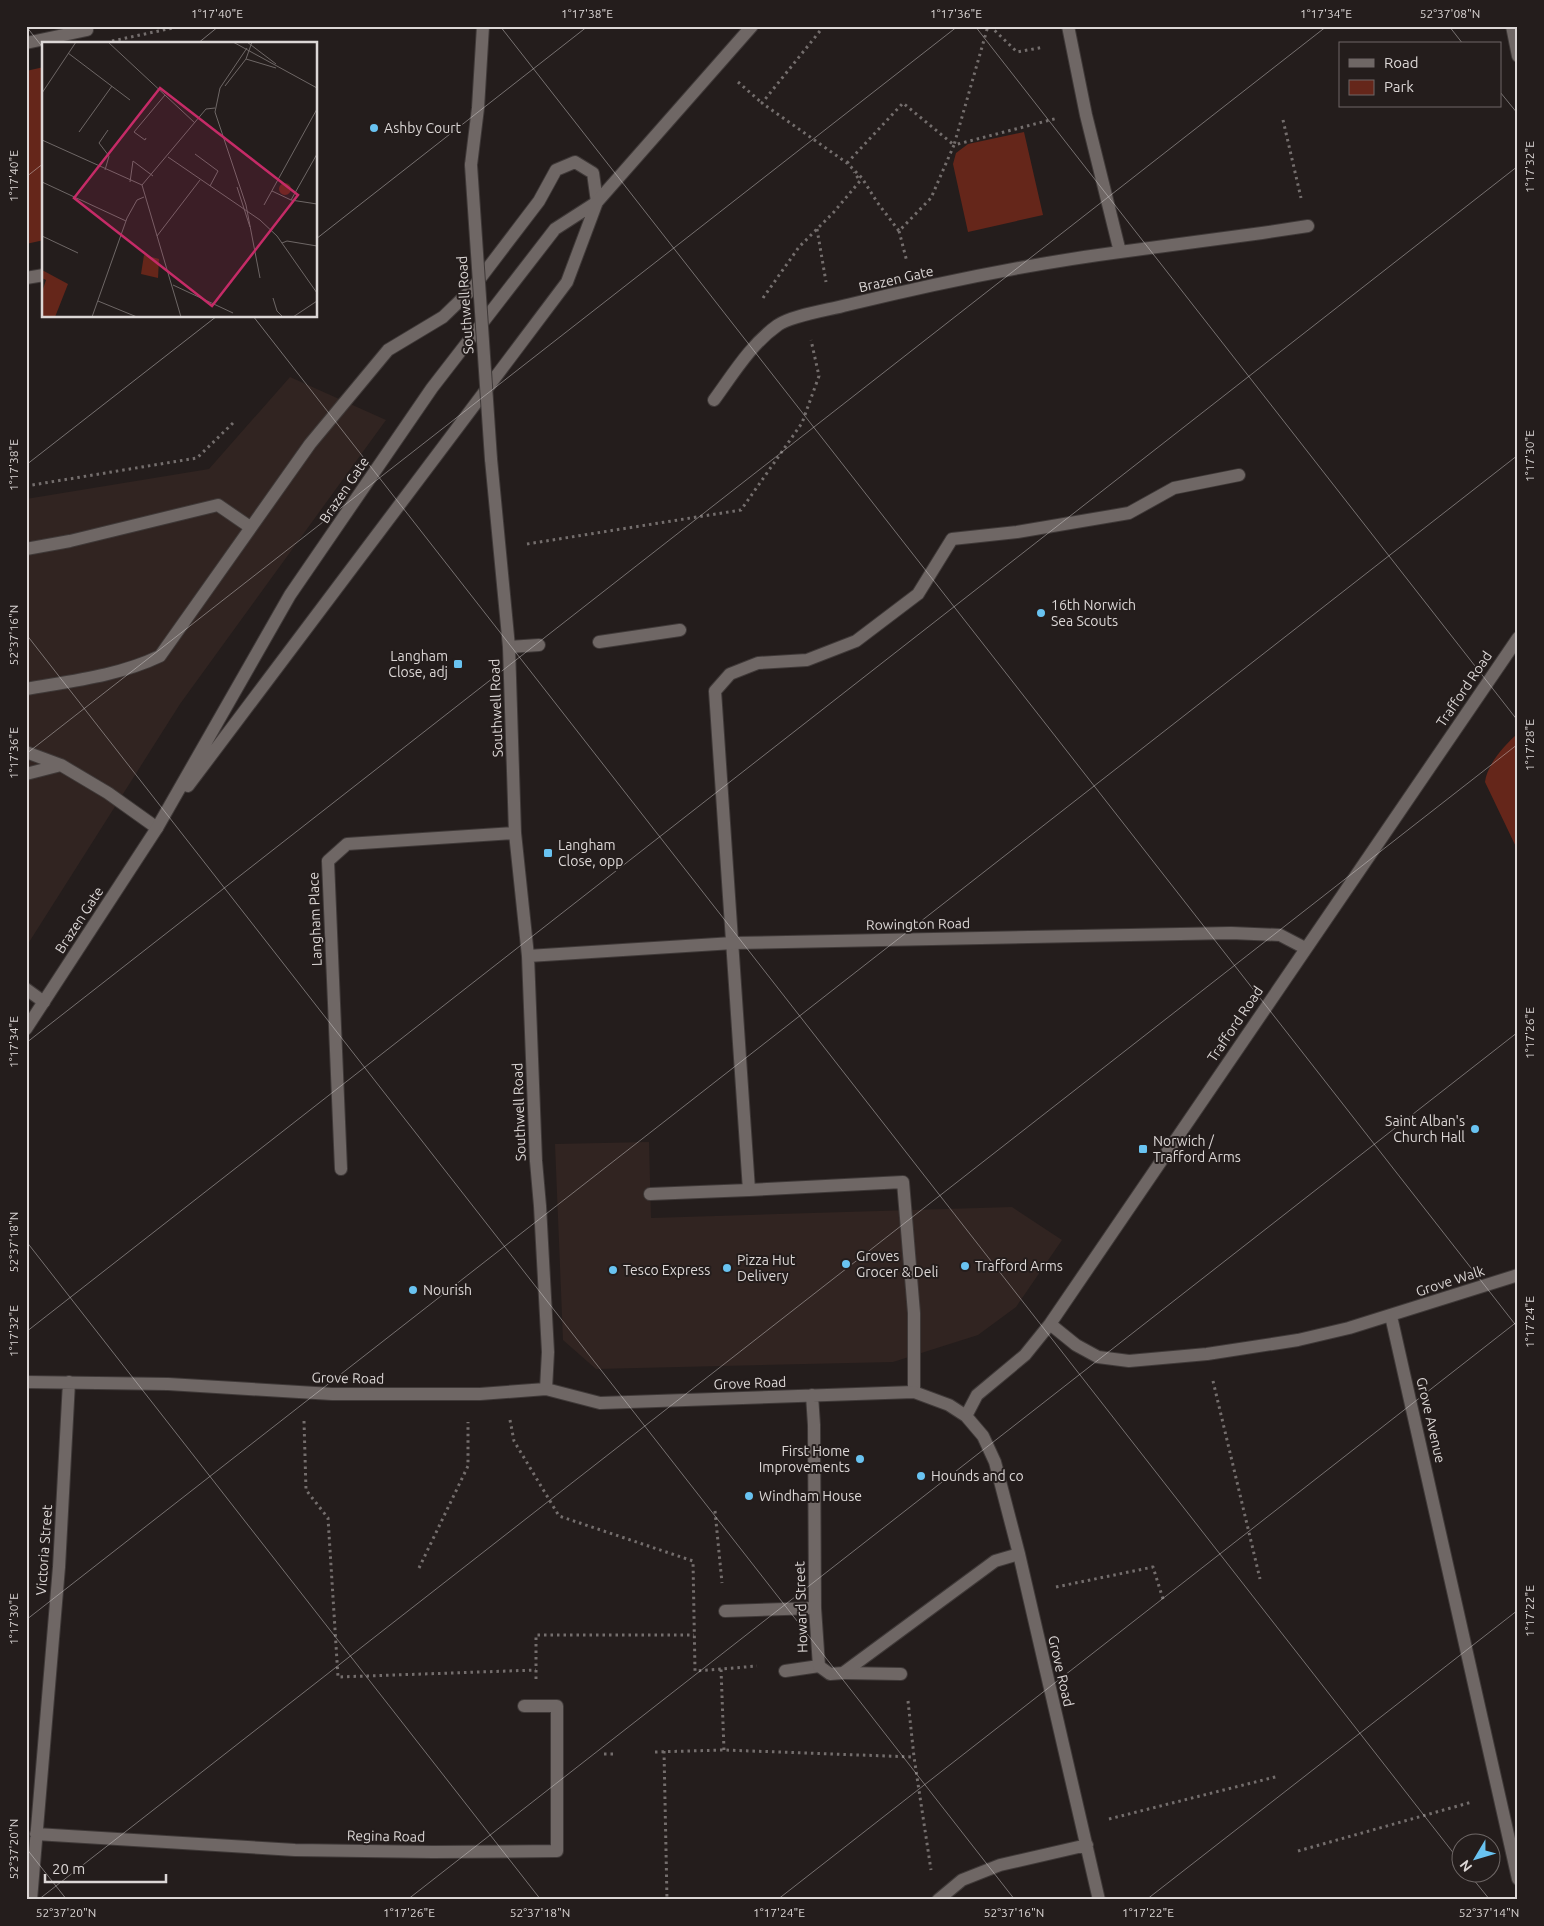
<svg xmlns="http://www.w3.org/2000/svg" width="1544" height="1926" viewBox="0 0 1544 1926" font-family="Ubuntu,sans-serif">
	<rect width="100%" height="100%" fill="#241d1c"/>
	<path fill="#312421" d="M290,377L386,420L180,704L26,947V499L209,469Z
		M649,1142L651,1218L1012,1207L1062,1240L1016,1307L978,1335L893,1362L596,1369L563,1340L555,1144Z"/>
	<path fill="#65261a" d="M44,67V240L26,244V71Z
		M1024,132L1043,215L968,232L953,164L956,153L968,144Z
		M1518,733V851L1485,782C1487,764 1505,745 1518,733Z"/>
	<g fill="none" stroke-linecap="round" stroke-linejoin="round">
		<g stroke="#3f3938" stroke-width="14">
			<path id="service" d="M26,549L70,541L218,505L250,527
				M599,642L680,630
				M509,647L539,645
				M26,689C71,681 118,676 160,656L310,444L388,350L443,317L472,289L539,201L556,170L575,162L593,173L597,202
				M26,752L61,765L108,793L157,828
				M26,774L61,765
				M26,989L44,1002
				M650,1194L749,1190
				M914,1392V1313L903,1182L749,1190L715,691L730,674L758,663L807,660L856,641L918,594L952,539L1017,532L1129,513L1174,488L1239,475
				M725,1611L815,1608
				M785,1671L819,1666
				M843,1673L901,1674"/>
		</g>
		<g stroke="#3f3938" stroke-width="14">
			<path id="pedestrian" d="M1068,26L1086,115L1120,252L1262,233L1308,226
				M714,400C733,374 751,344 778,325C793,315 829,310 847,305C937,283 1028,264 1120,252"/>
		</g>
		<g stroke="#3f3938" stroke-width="14">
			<path id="minor" d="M1512,26L1518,56
				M26,43L87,30
				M471,165L478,108L483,26
				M26,278L44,275
				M491,459L509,647L515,833L528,956L536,1161L540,1206L548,1352L546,1389
				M188,786L567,282L597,202
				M528,956L733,943L1231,933L1280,935L1305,948
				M26,1029L157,828L290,595L432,388L555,229L597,202L752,26
				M341,1169L328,861L347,844L515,833
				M1391,1316L1518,1879
				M1050,1324L1076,1345L1098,1357L1129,1361L1207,1354L1298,1340L1349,1328L1518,1275
				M26,1382L168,1384L332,1394H480L546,1389L600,1403L914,1392L949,1405L966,1416L983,1436L995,1462L1019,1554L1099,1900
				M812,1395L814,1425L815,1608L819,1666L830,1674L843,1673L995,1561L1019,1554
				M966,1416L977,1395L1025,1355L1050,1324L1518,638
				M36,1834L295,1850L433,1852L557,1851V1706H524
				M31,1900L59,1567L69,1382
				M938,1900L962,1880L1000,1865L1087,1845"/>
		</g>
		<path stroke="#746e6d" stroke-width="3" stroke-dasharray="2.5 4" stroke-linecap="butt" d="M824,26L762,103L847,163L862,178L877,202L899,231L931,198L954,145L1058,118
			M990,26L1017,52L1044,47
			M112,41L182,26
			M738,82L762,103
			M1283,120L1301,198
			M847,163L903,103L954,145L988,26
			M817,229L826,282
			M899,231L907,262
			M763,298L799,247L833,213L860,181L854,172
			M26,486L197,458L234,422
			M527,544L741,510L802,423L819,376L811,340
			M1213,1381L1260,1579
			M510,1420L514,1441L559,1516L693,1561L695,1671L721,1669
			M304,1421L306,1490L328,1518L338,1677L536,1670
			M715,1511L722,1583
			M419,1568L468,1466V1422
			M1056,1587L1153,1567L1163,1599
			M536,1679V1635H694
			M908,1701L914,1757L931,1870
			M724,1750L721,1669L757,1666
			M664,1751L667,1900
			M655,1752L724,1750L914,1757
			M604,1754H613
			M1109,1819L1279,1776
			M1298,1851L1472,1802"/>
		<use href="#service" stroke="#6f6765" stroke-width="12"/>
		<use href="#pedestrian" stroke="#6f6765" stroke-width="12"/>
		<use href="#minor" stroke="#6f6765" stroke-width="12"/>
		<g stroke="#3f3938" stroke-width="14" stroke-linecap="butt">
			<path id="minor-bridge" d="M471,165L491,459"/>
		</g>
		<use href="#minor-bridge" stroke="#6f6765" stroke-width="12"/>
	</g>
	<path fill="none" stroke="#dcd7d6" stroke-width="1" stroke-opacity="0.45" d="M26,26L44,49M500,26L1518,1328M975,26L1518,721M1449,26L1463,44M197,44L219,26M1500,92L1518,114M26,177L44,163M316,239L588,26M253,316L1462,1864M26,465L217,316M26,634L1015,1900M26,754L958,26M26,1043L1327,26M26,1241L541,1900M26,1332L1518,166M26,1620L1518,455M26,1848L67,1900M1469,1874L1490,1900M38,1900L1518,744M407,1900L1518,1032M777,1900L1518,1321M1146,1900L1518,1610M1516,1900L1518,1898"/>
	<g fill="#69c3f1" stroke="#241d1c" stroke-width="2">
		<circle cx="374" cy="128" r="5"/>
		<circle cx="1041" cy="613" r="5"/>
		<rect x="453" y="659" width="10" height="10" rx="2.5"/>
		<rect x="543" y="848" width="10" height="10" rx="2.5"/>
		<circle cx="1475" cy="1129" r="5"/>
		<rect x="1138" y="1144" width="10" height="10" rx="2.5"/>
		<circle cx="846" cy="1264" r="5"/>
		<circle cx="965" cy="1266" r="5"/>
		<circle cx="727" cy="1268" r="5"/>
		<circle cx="613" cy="1270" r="5"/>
		<circle cx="413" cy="1290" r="5"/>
		<circle cx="860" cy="1459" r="5"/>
		<circle cx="921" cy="1476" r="5"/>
		<circle cx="749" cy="1496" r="5"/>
	</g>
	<g text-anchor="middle" stroke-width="4" stroke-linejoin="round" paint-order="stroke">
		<g font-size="14" fill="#dcd7d6" stroke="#241d1c" text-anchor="start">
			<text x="384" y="133">Ashby Court</text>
			<text x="1051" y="610">16th Norwich<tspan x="1051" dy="16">Sea Scouts</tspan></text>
			<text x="448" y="661" text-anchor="end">Langham<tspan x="448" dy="16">Close, adj</tspan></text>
			<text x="558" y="850">Langham<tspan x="558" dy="16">Close, opp</tspan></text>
			<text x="1465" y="1126" text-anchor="end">Saint Alban's<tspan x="1465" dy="16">Church Hall</tspan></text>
			<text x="1153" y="1146">Norwich /<tspan x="1153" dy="16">Trafford Arms</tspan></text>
			<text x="856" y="1261">Groves<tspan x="856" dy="16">Grocer &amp; Deli</tspan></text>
			<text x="737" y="1265">Pizza Hut<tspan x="737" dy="16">Delivery</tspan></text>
			<text x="975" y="1271">Trafford Arms</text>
			<text x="623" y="1275">Tesco Express</text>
			<text x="423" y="1295">Nourish</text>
			<text x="850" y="1456" text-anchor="end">First Home<tspan x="850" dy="16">Improvements</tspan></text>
			<text x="931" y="1481">Hounds and co</text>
			<text x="759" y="1501">Windham House</text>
		</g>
		<g font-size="14" fill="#dcd7d6" stroke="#241d1c">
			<text transform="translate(896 279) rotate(-13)" y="5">Brazen Gate</text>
			<text transform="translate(465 305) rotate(-94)" y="5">Southwell Road</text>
			<text transform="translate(344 490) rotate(-56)" y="5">Brazen Gate</text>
			<text transform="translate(1464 689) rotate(-56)" y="5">Trafford Road</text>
			<text transform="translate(496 708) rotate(-92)" y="5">Southwell Road</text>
			<text transform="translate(315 919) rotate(-92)" y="5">Langham Place</text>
			<text transform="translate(79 920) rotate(-57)" y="5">Brazen Gate</text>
			<text transform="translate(918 924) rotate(-1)" y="5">Rowington Road</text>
			<text transform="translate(1235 1024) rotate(-56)" y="5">Trafford Road</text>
			<text transform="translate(519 1112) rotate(-92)" y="5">Southwell Road</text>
			<text transform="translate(1450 1281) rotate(-18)" y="5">Grove Walk</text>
			<text transform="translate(348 1378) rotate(1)" y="5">Grove Road</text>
			<text transform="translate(750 1383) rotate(-2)" y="5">Grove Road</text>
			<text transform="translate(1431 1420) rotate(77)" y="5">Grove Avenue</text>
			<text transform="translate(44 1550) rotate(-86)" y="5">Victoria Street</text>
			<text transform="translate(801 1607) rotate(-92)" y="5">Howard Street</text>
			<text transform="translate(1061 1671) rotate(77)" y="5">Grove Road</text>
			<text transform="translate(386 1836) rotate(1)" y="5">Regina Road</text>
		</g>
	</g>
	<g transform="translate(42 42)">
		<rect width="275" height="275" fill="#241d1c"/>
		<path d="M237 147a6 6 0 1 1 12 0a6 6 0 1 1-12 0ZM102,213L117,217L116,236L99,232ZM0,228L26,242L13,275H0V250L4,238L0,236Z" fill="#65261a"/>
		<path fill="none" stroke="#6e6766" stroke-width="1" d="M66,0L153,81M191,0L275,46M205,0L234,22M205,6L178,46L173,70L204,163L218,236M26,11L88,58M204,17L234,26M183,44L204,17L210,0M0,51L34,0M37,90L70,44M104,96L103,98L92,90L123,53M0,98L100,143L164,67L173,66M153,112L176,129L168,144M126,115L218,178L235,194L275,251M63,128L67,114L57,101L66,88M0,140L84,179M88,140L91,119L111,134M100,143L139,275M195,145L208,185M230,149L249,158L275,162M249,158L275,112M222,163L275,67M0,194L36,211M115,194L158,138M240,201L245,199L275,204M131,243L191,271M231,256L235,269L241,275M56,259L95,275M50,275L85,176L95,158L102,155M251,275L275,259"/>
		<path fill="#c52b67" fill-opacity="0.15" stroke="#c52b67" stroke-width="2.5" d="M118,46L256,153L170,264L32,156Z"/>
		<rect width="275" height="275" fill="none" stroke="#dcd7d6" stroke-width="2.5"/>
	</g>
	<rect width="1544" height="1926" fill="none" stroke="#241d1c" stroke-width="55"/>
	<rect x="1339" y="42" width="162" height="65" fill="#241d1c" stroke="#6e6766"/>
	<rect x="1349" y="59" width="25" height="8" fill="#6f6765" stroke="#6e6766"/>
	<text x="1384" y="68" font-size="15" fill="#dcd7d6">Road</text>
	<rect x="1349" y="80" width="25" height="15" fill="#65261a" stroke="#6e6766"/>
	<text x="1384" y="92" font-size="15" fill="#dcd7d6">Park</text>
	<g transform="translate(1476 1858) rotate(232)"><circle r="24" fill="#241d1c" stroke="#6e6766"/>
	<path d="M0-4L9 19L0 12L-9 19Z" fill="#69c3f1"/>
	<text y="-8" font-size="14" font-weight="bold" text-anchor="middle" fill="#dcd7d6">N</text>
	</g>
	<path d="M45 1874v8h121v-8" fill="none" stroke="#dcd7d6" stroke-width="2.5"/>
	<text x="52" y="1874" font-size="15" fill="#dcd7d6" stroke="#241d1c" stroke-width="4" paint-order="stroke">20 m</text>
	<rect x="28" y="28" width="1488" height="1870" fill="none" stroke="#dcd7d6" stroke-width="2"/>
	<g font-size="12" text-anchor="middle" fill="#dcd7d6">
		<text x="217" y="18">1°17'40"E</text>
		<text x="587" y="18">1°17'38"E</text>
		<text x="956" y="18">1°17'36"E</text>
		<text x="1326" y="18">1°17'34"E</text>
		<text x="1450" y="18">52°37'08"N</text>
		<text transform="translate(1530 167) rotate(-90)" y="4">1°17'32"E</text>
		<text transform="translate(14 176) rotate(-90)" y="4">1°17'40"E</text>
		<text transform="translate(1530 456) rotate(-90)" y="4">1°17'30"E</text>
		<text transform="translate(14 465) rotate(-90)" y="4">1°17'38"E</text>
		<text transform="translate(14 635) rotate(-90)" y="4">52°37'16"N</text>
		<text transform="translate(1530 745) rotate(-90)" y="4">1°17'28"E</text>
		<text transform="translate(14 753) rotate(-90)" y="4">1°17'36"E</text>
		<text transform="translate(1530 1033) rotate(-90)" y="4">1°17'26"E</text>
		<text transform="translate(14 1042) rotate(-90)" y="4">1°17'34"E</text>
		<text transform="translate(14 1242) rotate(-90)" y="4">52°37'18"N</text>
		<text transform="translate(1530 1322) rotate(-90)" y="4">1°17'24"E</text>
		<text transform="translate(14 1331) rotate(-90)" y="4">1°17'32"E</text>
		<text transform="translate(1530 1611) rotate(-90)" y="4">1°17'22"E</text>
		<text transform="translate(14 1619) rotate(-90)" y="4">1°17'30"E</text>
		<text transform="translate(14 1849) rotate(-90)" y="4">52°37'20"N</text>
		<text x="66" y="1917">52°37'20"N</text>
		<text x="409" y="1917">1°17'26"E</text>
		<text x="540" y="1917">52°37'18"N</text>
		<text x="779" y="1917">1°17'24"E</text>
		<text x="1014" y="1917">52°37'16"N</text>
		<text x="1148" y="1917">1°17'22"E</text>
		<text x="1489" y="1917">52°37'14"N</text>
	</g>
</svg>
